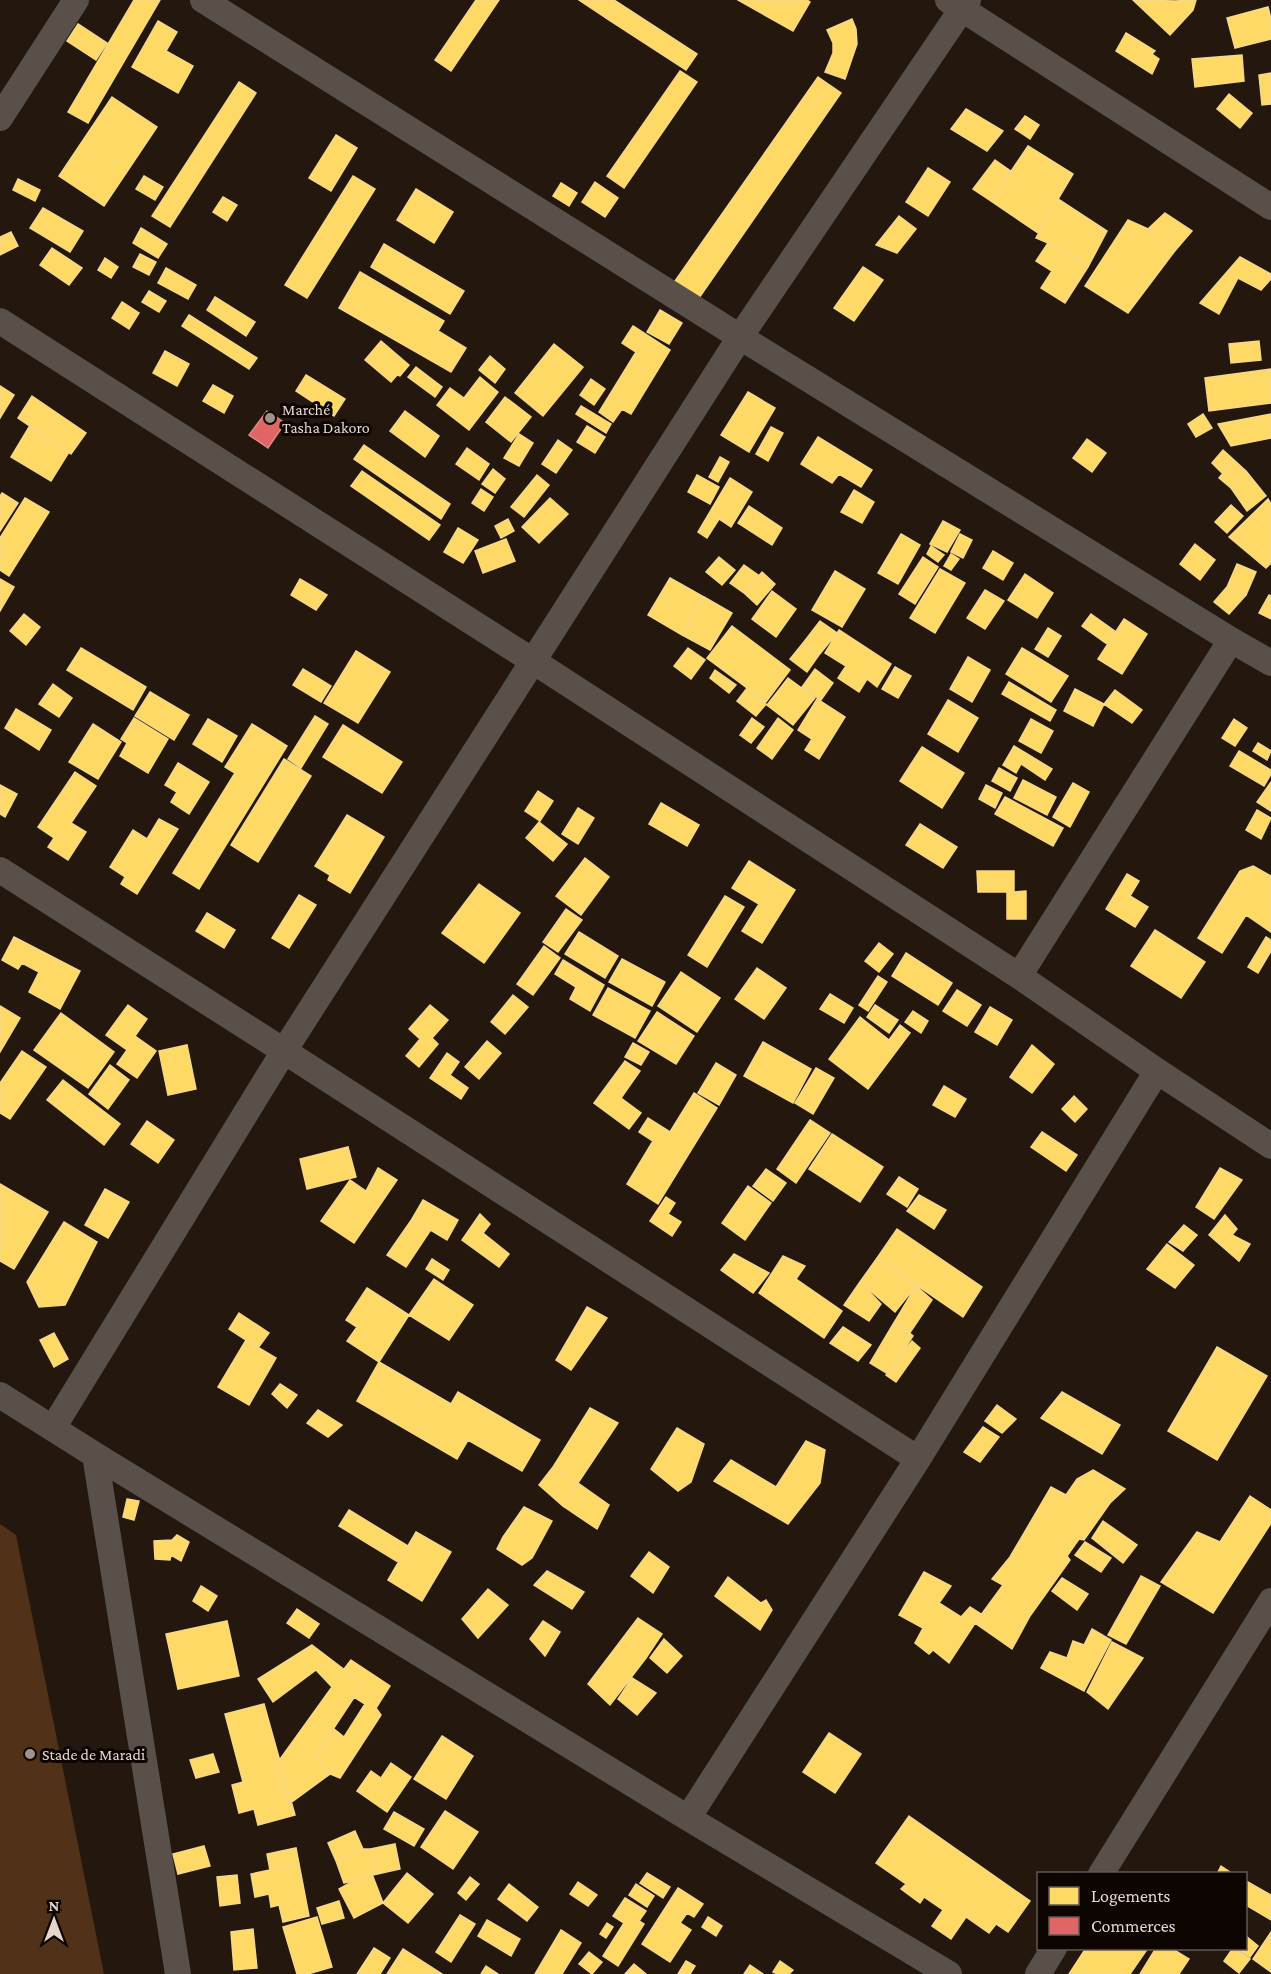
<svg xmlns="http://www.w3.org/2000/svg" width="1271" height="1974" viewBox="0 0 1271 1974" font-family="'Crimson Pro',serif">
	<rect width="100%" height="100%" fill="#23170e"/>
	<path fill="#513117" d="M0,1524L16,1535L104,1974H0Z"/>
	<path fill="#ffd966" stroke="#f7d884" stroke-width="1.5" d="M134,0H160L88,123L68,112Z
		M476,0H499L451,71L435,60Z
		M579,0H614L617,2L606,18Z
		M738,0H807L810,2L793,31Z
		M1133,0L1175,1L1196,0L1193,10L1170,35Z
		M617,2L697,54L686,70L606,18Z
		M1268,7L1271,19V39L1235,48L1227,18Z
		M852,19L856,29L857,44L845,79L825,72L833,53V43L827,30Z
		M158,21L177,32L166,51L193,66L178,93L132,67Z
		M78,24L107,43L96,60L67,41Z
		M1126,33L1155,51L1152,54L1159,59L1152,74L1116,51Z
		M1242,55L1244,81L1195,87L1192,59Z
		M680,71L697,82L624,188L607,176Z
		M1271,73V104L1262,105L1259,75Z
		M818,77L841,93L699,298L675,281Z
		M239,82L256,93L170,227L152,216Z
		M1229,94L1252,113L1240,128L1217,109Z
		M112,97L157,127L104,206L59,176Z
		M966,109L1003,131L987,151L951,129Z
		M1025,116L1039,125L1030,139L1015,129Z
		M336,135L357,148L331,191L309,178Z
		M1028,146L1073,174L1038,233L991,201Z
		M995,160L1012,172L991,201L973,189Z
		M928,168L950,182L928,216L906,202Z
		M144,176L163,187L155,200L136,189Z
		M353,176L375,189L307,298L285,285Z
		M18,179L40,190L35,201L13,190Z
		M595,182L618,198L605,217L582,202Z
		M561,183L577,193L569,206L553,196Z
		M416,189L453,212L434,243L397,220Z
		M223,197L237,205L227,221L213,212Z
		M1058,199L1107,231L1088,267L1048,243L1036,238Z
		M43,208L83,231L70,252L30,228Z
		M1165,213L1192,231L1174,252L1148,229Z
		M899,216L916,229L897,253L876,245Z
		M1128,220L1148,229L1174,252L1128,313L1085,286Z
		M141,228L167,244L158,258L133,243Z
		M11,232L18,246L0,255V237Z
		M1048,243L1088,267L1065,303L1041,288L1052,271L1036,261Z
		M384,244L464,291L450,314L371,267Z
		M52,248L82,268L69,285L40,265Z
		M140,254L156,262L149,275L133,267Z
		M1240,257L1271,274V279L1261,290L1238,278L1219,314L1200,303Z
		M105,258L118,267L111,278L98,270Z
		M863,267L883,280L854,321L834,308Z
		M166,268L196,285L188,299L158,283Z
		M360,272L444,321L438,331L466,348L451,372L339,308Z
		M149,291L166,301L159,312L142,302Z
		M215,297L255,322L246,336L207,310Z
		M122,302L139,313L129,329L112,318Z
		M660,310L682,323L669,344L647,332Z
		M189,315L257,358L249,369L182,326Z
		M633,326L670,350L631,414L622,409L613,422L599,412L636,352L622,343Z
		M381,341L409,365L400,376L397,375L391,382L365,360Z
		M1259,341L1261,360L1231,363L1229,344Z
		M554,344L583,367L543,416L515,393Z
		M165,351L189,364L177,386L153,373Z
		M490,356L505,369L495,383L479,370Z
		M416,367L442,387L435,397L408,377Z
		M1271,369V403L1209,411L1205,378Z
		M306,375L345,399L334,416L296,391Z
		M480,377L498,392L469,430L437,405L450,388L464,398Z
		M591,379L605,389L594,405L580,395Z
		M213,385L233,396L224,413L203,401Z
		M0,386L14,395L0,418Z
		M748,392L775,408L749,452L721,435Z
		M32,396L86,433L71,454L18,418Z
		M505,397L531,417L511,442L486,422Z
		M581,406L611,424L606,433L576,414Z
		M405,411L439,436L425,457L390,431Z
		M1203,414L1212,428L1196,437L1188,424Z
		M1271,414V438L1231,446L1218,424Z
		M587,426L605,437L595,453L577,442Z
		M29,427L69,452L51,481L11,457Z
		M771,427L783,433L768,461L756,454Z
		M519,434L533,443L519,466L504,458Z
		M818,437L872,470L861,487L839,474L832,483L801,464Z
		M1087,439L1106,453L1092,472L1073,458Z
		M558,440L572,450L556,473L542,464Z
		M364,445L450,504L441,519L354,459Z
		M467,448L489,464L479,480L456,464Z
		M1223,450L1234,460L1222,473L1212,463Z
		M720,457L729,462L718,482L709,477Z
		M1234,460L1246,471L1231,488L1219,478Z
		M493,469L505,479L495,493L482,484Z
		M362,471L440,525L429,540L351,486Z
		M1246,471L1266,496L1247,511L1231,488Z
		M537,475L549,485L524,517L511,507Z
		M697,475L719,487L710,504L688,492Z
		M730,478L752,492L731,527L719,519L707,538L698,532Z
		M481,489L493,497L484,511L472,503Z
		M854,490L874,502L862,523L841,512Z
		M2,493L18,503L0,531V496Z
		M25,498L49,512L9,576L0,570V538Z
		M550,498L568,514L539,543L522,527Z
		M1268,499L1271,504V563L1266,568L1229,537Z
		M1231,505L1243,516L1227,533L1215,522Z
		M749,506L782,528L772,545L738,523Z
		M508,519L514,531L501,538L495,526Z
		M943,521L960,530L947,552L930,544Z
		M458,528L478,540L463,563L444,552Z
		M901,534L920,545L898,584L878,573Z
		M960,534L972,540L963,558L951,552Z
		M506,539L515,561L483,573L475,551Z
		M1195,544L1215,560L1200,580L1180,564Z
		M931,546L944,555L938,562L927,554Z
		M993,551L1013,563L1003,580L983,568Z
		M951,554L959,559L951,570L944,566Z
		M719,557L735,570L722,585L706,572Z
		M923,557L938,567L915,604L899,594Z
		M1237,564L1256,572L1246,595L1227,587Z
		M744,565L758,575L744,593L730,583Z
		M940,569L965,583L935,633L910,618Z
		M835,571L865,589L842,627L812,610Z
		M762,572L775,584L757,605L744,593Z
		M1025,574L1053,593L1037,618L1008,600Z
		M670,578L704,597L682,635L648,615Z
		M0,579L14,587L0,611Z
		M300,579L327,595L316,610L291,595Z
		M1227,587L1246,595L1229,614L1214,602Z
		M985,590L1004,601L985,629L967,618Z
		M772,591L796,609L776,637L752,619Z
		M1269,595L1271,596V619L1259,613Z
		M704,597L732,613L710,650L682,635Z
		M24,614L40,627L26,645L10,631Z
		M1091,614L1116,632L1107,644L1082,626Z
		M1124,619L1147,634L1122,674L1098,659Z
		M820,621L837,633L819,655L803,643Z
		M732,626L790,670L766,702L707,658Z
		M1048,628L1061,636L1048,657L1035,649Z
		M839,630L891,664L877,687L867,679L859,692L838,678L846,666L825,653Z
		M803,643L819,655L807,672L790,659Z
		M81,648L146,687L133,710L67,670Z
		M688,648L705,660L691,679L674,666Z
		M1022,648L1068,676L1051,702L1006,674Z
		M356,651L390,672L358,723L324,703Z
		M968,657L990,670L972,702L950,689Z
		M895,667L911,676L898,698L882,689Z
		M303,669L331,686L321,702L293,685Z
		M815,669L833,683L821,700L802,687Z
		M715,670L736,685L729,693L710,678Z
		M788,678L815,698L793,725L767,705Z
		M1009,682L1056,710L1050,721L1002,694Z
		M53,684L72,698L59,717L39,704Z
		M747,688L766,704L756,716L737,701Z
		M1075,689L1104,704L1093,726L1064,711Z
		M1115,690L1142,710L1132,723L1104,704Z
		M150,692L189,715L174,740L135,716Z
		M817,699L845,717L819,759L805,750L812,739L798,730Z
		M948,700L978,718L958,752L928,734Z
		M16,709L51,730L39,750L5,728Z
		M315,716L328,724L301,768L288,759Z
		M134,718L168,739L148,773L120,756L127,743L121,739Z
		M752,718L764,727L751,743L740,735Z
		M778,718L793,730L772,759L757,748Z
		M208,719L237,736L222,762L193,744Z
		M1031,719L1053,731L1041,753L1019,741Z
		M1234,719L1247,728L1235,746L1222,738Z
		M93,724L121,742L98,779L69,762Z
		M252,724L287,746L199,889L173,873L235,773L225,767Z
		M343,725L402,762L382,793L323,757Z
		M1258,743L1271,751L1267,760L1253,751Z
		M1014,746L1052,769L1045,780L1021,764L1016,773L1003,765Z
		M922,747L964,773L942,808L900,781Z
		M1239,751L1271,770V774L1264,786L1230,766Z
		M284,759L311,776L258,862L231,845Z
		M178,763L209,782L189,814L171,802L177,792L165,785Z
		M999,768L1017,778L1010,791L992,781Z
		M75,772L96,786L71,823L86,832L68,860L48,847L54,838L38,827Z
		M1023,780L1056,797L1047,815L1014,798Z
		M1271,782V811L1257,802Z
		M1073,783L1089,792L1070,827L1053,817Z
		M0,785L17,794L5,817L0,814Z
		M986,785L1002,793L995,808L979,799Z
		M538,791L553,801L540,821L525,811Z
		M1005,797L1063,828L1053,846L995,814Z
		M661,803L699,825L687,846L649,824Z
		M578,808L594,818L578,844L562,834Z
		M1257,810L1271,818L1261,839L1246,830Z
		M347,815L384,837L350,893L328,880L330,875L315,866Z
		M159,819L178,829L137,894L121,884L125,877L110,867L133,830L147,839Z
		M539,822L567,844L553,861L526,838Z
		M920,824L957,847L943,868L906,845Z
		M585,858L609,877L581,915L556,896Z
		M749,861L795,890L762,943L742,931L759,904L732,888Z
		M1253,866L1271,876V932L1246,915L1222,953L1198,938L1240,871Z
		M977,871H1014V892L1026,891V919H1007V892H978Z
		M1127,874L1139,881L1130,896L1148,907L1135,927L1106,909Z
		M479,884L520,913L484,963L442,933Z
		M299,895L316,905L289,948L272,938Z
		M725,896L744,907L707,967L688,955Z
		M566,909L582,920L558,952L543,942Z
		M207,913L235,930L224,948L196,931Z
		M1155,930L1205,962L1181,998L1131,966Z
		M579,932L618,956L605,978L565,954Z
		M14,937L80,971L60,1009L29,992L39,972L22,963L18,969L2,960Z
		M1266,937L1271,940V951L1258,973L1248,967Z
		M879,943L893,954L879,972L865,961Z
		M544,946L560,958L533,995L517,984Z
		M906,953L952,983L938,1005L892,976Z
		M622,959L665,982L652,1006L609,982Z
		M563,960L604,985L590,1011L570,999L576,987L555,974Z
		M757,968L786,988L764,1019L735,999Z
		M681,972L720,998L697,1032L658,1006Z
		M878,976L887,982L868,1011L859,1005Z
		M608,988L650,1011L635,1038L593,1015Z
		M957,990L981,1005L967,1026L943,1011Z
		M830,994L853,1008L844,1023L820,1009Z
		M513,995L528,1007L505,1034L491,1022Z
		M128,1005L147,1019L135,1036L156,1051L137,1078L117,1064L127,1050L106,1035Z
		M430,1005L448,1020L432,1038L438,1044L419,1067L406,1056L420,1039L409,1029Z
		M875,1005L898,1020L889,1033L867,1017Z
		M0,1006L20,1018L0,1052Z
		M990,1007L1012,1020L997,1045L975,1032Z
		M913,1011L928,1021L921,1033L905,1022Z
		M657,1012L694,1036L676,1064L638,1041Z
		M61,1013L114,1052L88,1088L34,1050Z
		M860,1017L889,1040L900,1025L910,1033L868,1089L829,1059Z
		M487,1041L501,1053L479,1079L465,1067Z
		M763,1042L811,1069L793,1103L744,1076Z
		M633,1043L649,1052L641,1065L625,1057Z
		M187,1045L196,1089L168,1095L159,1051Z
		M1032,1045L1054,1064L1032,1093L1010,1077Z
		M22,1051L46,1067L10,1119L0,1113V1083Z
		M447,1053L459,1062L450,1075L468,1088L461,1099L430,1078Z
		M625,1061L640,1071L621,1098L641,1113L629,1129L594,1103Z
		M716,1063L736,1075L719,1105L698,1093Z
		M110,1065L129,1080L108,1109L89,1094Z
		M816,1068L834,1078L813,1114L795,1103Z
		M63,1080L120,1124L104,1145L47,1100Z
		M944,1086L966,1099L955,1117L933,1105Z
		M694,1093L717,1108L658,1204L627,1184L653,1141L639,1132L648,1118L670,1132Z
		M1074,1096L1087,1109L1075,1122L1062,1109Z
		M810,1120L830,1133L796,1183L777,1169Z
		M147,1121L174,1140L158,1163L131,1144Z
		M1042,1132L1077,1155L1066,1171L1031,1147Z
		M832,1134L883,1167L860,1202L809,1169Z
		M348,1147L356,1177L307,1189L300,1159Z
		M378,1168L397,1180L354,1243L321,1221L350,1180L366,1191Z
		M1220,1168L1242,1180L1214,1219L1196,1207Z
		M766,1169L786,1183L773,1201L753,1186Z
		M899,1177L918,1189L907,1207L887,1194Z
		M0,1184L48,1212L14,1269L0,1261Z
		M748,1186L771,1203L745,1240L722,1223Z
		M105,1189L129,1202L108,1238L85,1225Z
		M919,1195L946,1210L934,1229L907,1211Z
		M666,1197L675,1203L668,1214L681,1222L672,1236L650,1221Z
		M423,1200L458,1220L447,1240L412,1219Z
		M480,1214L490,1224L483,1233L509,1254L499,1267L462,1240Z
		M1225,1215L1237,1229L1232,1235L1250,1244L1239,1261L1209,1235Z
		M412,1219L430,1231L406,1267L387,1255Z
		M64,1222L97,1242L65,1305L39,1307L27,1282Z
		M1184,1225L1197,1235L1183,1251L1169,1242Z
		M897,1229L982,1287L963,1317L877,1258Z
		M1167,1244L1194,1265L1175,1288L1147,1269Z
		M734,1254L769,1273L753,1293L721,1270Z
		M783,1256L805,1266L796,1279L842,1311L824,1338L759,1293Z
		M877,1258L916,1286L895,1312L860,1282Z
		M432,1259L449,1270L443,1280L426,1269Z
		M434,1279L473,1305L449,1340L409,1315Z
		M860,1282L881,1304L869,1321L844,1305Z
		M916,1286L932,1300L909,1334L895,1321Z
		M367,1288L409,1315L379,1362L347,1341L357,1327L346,1320Z
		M587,1307L607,1318L571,1370L556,1360Z
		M239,1313L269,1333L258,1348L229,1329Z
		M895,1321L913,1336L888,1374L870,1363Z
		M843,1327L871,1345L858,1361L830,1343Z
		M54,1333L68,1359L54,1367L40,1340Z
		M246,1340L276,1358L249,1405L218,1387Z
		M912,1341L920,1348L896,1382L886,1375Z
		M1217,1347L1267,1376L1217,1460L1168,1431Z
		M379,1362L451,1404L458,1392L540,1440L522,1471L468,1440L457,1459L357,1401Z
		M280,1384L297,1395L287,1408L272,1394Z
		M1062,1392L1120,1425L1102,1454L1041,1418Z
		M997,1405L1016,1419L1002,1433L985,1421Z
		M590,1408L618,1423L578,1483L553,1467Z
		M318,1410L342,1425L328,1437L307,1423Z
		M983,1427L999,1437L980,1462L964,1452Z
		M677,1428L704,1444L691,1482L678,1491L651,1469Z
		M806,1441L825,1450L820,1483L788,1524L714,1481L731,1460L776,1487Z
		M553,1467L578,1483L563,1506L539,1485Z
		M1093,1470L1125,1489L1110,1503L1084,1540L1079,1539L1067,1556L1070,1560L1030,1616L1012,1649L975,1623L1003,1585L992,1579L1010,1557L1051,1487L1066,1495L1077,1479Z
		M578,1483L609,1505L597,1529L563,1506Z
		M1250,1496L1271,1510V1523L1213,1613L1161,1582L1197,1532L1220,1542Z
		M127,1499L139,1501L134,1520L123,1517Z
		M524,1507L552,1521L532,1558L522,1565L497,1549L503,1537Z
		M349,1510L408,1546L398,1562L339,1526Z
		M1103,1521L1137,1545L1123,1563L1092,1538Z
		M416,1532L451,1552L422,1601L388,1580Z
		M177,1535L189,1542L181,1561L171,1555L170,1560L155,1559L154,1541L172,1540Z
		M1085,1542L1111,1558L1101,1572L1075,1555Z
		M649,1552L669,1567L653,1593L631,1576Z
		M547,1571L584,1592L572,1609L534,1585Z
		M924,1572L951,1586L939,1603L961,1617L970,1607L981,1614L949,1663L933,1650L929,1654L915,1643L923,1628L899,1615Z
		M1141,1576L1160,1586L1126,1644L1108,1635Z
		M728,1577L761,1603L766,1600L772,1610L760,1630L715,1596Z
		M1062,1578L1088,1594L1077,1610L1052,1591Z
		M201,1586L217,1596L208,1611L193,1601Z
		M488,1589L508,1605L478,1638L462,1619Z
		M297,1609L319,1624L309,1638L287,1623Z
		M638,1618L662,1634L646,1658L610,1705L588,1684Z
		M227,1621L239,1676L178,1689L166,1634Z
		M543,1621L560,1632L545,1656L530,1639Z
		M1092,1629L1111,1640L1084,1691L1041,1668L1050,1652L1067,1658L1073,1641L1084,1645Z
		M664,1639L682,1656L667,1673L650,1658Z
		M1112,1642L1143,1658L1108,1709L1087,1692Z
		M312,1645L363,1684L316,1755L330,1774L289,1804L275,1766L332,1687L316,1670L273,1702L258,1679Z
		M351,1660L390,1686L376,1708L381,1715L340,1778L330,1774L316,1755L333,1728L344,1737L365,1704L354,1697L363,1684L344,1669Z
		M632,1678L656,1693L637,1715L618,1699Z
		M264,1704L295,1815L258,1825L254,1809L239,1813L232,1785L243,1782L225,1714Z
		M829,1733L861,1754L835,1793L803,1772Z
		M442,1736L473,1756L446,1799L414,1779Z
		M213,1754L219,1772L196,1778L190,1760Z
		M391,1763L411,1777L387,1812L357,1791L371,1771L381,1778Z
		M445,1811L478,1832L453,1869L421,1847Z
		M394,1812L424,1829L414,1846L384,1829Z
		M909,1816L1030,1901L1008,1932L996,1924L989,1933L966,1917L951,1939L932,1926L943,1910L924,1897L920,1903L901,1889L906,1884L876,1863Z
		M355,1831L363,1849L336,1861L328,1843Z
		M395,1844L400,1869L377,1874L370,1849Z
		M204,1846L210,1866L178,1874L173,1854Z
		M296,1848L299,1864L270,1870L267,1854Z
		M363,1849H370L377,1874L344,1883L336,1861Z
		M299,1864L309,1916L283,1922L279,1905L271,1907L269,1894L255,1897L251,1874Z
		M1221,1866L1233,1874H1217Z
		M407,1873L433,1894L408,1923L383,1903Z
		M647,1873L670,1887L663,1898L640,1883Z
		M372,1874L383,1903L354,1918L339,1889L355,1880Z
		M237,1875L240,1903L220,1906L217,1877Z
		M470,1877L479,1884L466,1900L458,1893Z
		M1246,1881L1271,1895V1920L1246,1905Z
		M578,1882L597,1895L588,1906L570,1894Z
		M509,1884L538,1907L527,1921L498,1899Z
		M636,1884L654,1896L647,1907L629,1895Z
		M678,1888L703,1904L694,1917L687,1913L680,1923L691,1930L670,1962L642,1944Z
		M625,1898L646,1911L639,1921L644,1924L618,1966L603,1956L624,1923L613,1916Z
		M339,1901L344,1918L322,1924L317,1908Z
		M460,1915L475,1924L451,1962L436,1952Z
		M317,1917L332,1967L308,1974H297L283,1927Z
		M708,1917L722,1926L716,1936L702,1927Z
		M487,1920L520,1939L511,1956L478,1936Z
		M607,1923L613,1927L606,1938L600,1934Z
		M253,1929L257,1968L234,1970L231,1932Z
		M561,1930L581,1943L562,1974H535Z
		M1271,1932V1972L1253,1959Z
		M1246,1936L1258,1946L1250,1957L1236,1948H1246Z
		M374,1948L390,1958L380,1974H357Z
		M1086,1948H1148L1130,1974H1069Z
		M1156,1948H1171L1189,1959L1179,1974H1140Z
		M1233,1948L1250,1959L1239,1973L1224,1961Z
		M403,1949L442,1974H387Z
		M589,1952L602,1962L592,1974L579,1964Z
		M686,1961L695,1966L690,1974H678Z
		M780,1961L793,1970L789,1974H777L773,1972Z
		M634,1964L646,1974H625Z
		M750,1965L763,1974H744Z
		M486,1966L498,1974H481Z"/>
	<path fill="#e06666" stroke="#e28884" stroke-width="1.5" d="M267,411L285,423L268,448L249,435Z"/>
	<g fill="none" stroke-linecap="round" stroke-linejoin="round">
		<path stroke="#59504a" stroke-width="26" d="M203,0L740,337L1231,640L1271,663
			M948,0L1271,207
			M0,118L76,0
			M0,321L533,661L1019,976L1157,1071L1271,1146
			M0,870L284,1051L918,1459
			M1019,976L1231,640
			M0,1395L95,1455L688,1818L949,1974
			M53,1428L284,1051L740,337L968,0
			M95,1455L178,1974
			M688,1818L918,1459L1157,1071
			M1101,1874L1271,1601
			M1038,1974L1054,1948"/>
	</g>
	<g fill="#a19389" stroke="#0d0501" stroke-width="2">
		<circle cx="270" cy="418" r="6"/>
		<circle cx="30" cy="1754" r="6"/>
	</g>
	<g text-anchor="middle" stroke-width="6" stroke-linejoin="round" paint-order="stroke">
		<g font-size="16" fill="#e5d6cb" stroke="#0d0501" text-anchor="start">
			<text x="282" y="415">Marché<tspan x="282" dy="18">Tasha Dakoro</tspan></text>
			<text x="42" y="1760">Stade de Maradi</text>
		</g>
	</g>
	<rect x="1037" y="1872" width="210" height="78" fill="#0d0501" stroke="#635952" stroke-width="1.5"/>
	<rect x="1049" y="1887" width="30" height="18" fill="#ffd966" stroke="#635952" stroke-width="1.5"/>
	<text x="1091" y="1902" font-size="18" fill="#e5d6cb">Logements</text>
	<rect x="1049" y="1917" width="30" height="18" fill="#e06666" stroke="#635952" stroke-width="1.5"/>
	<text x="1091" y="1932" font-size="18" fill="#e5d6cb">Commerces</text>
	<g transform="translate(54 1920)" stroke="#0d0501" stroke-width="4.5" paint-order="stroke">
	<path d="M0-4.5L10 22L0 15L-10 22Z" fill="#e5d6cb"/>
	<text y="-9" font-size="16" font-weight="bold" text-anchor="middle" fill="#e5d6cb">N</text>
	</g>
</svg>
